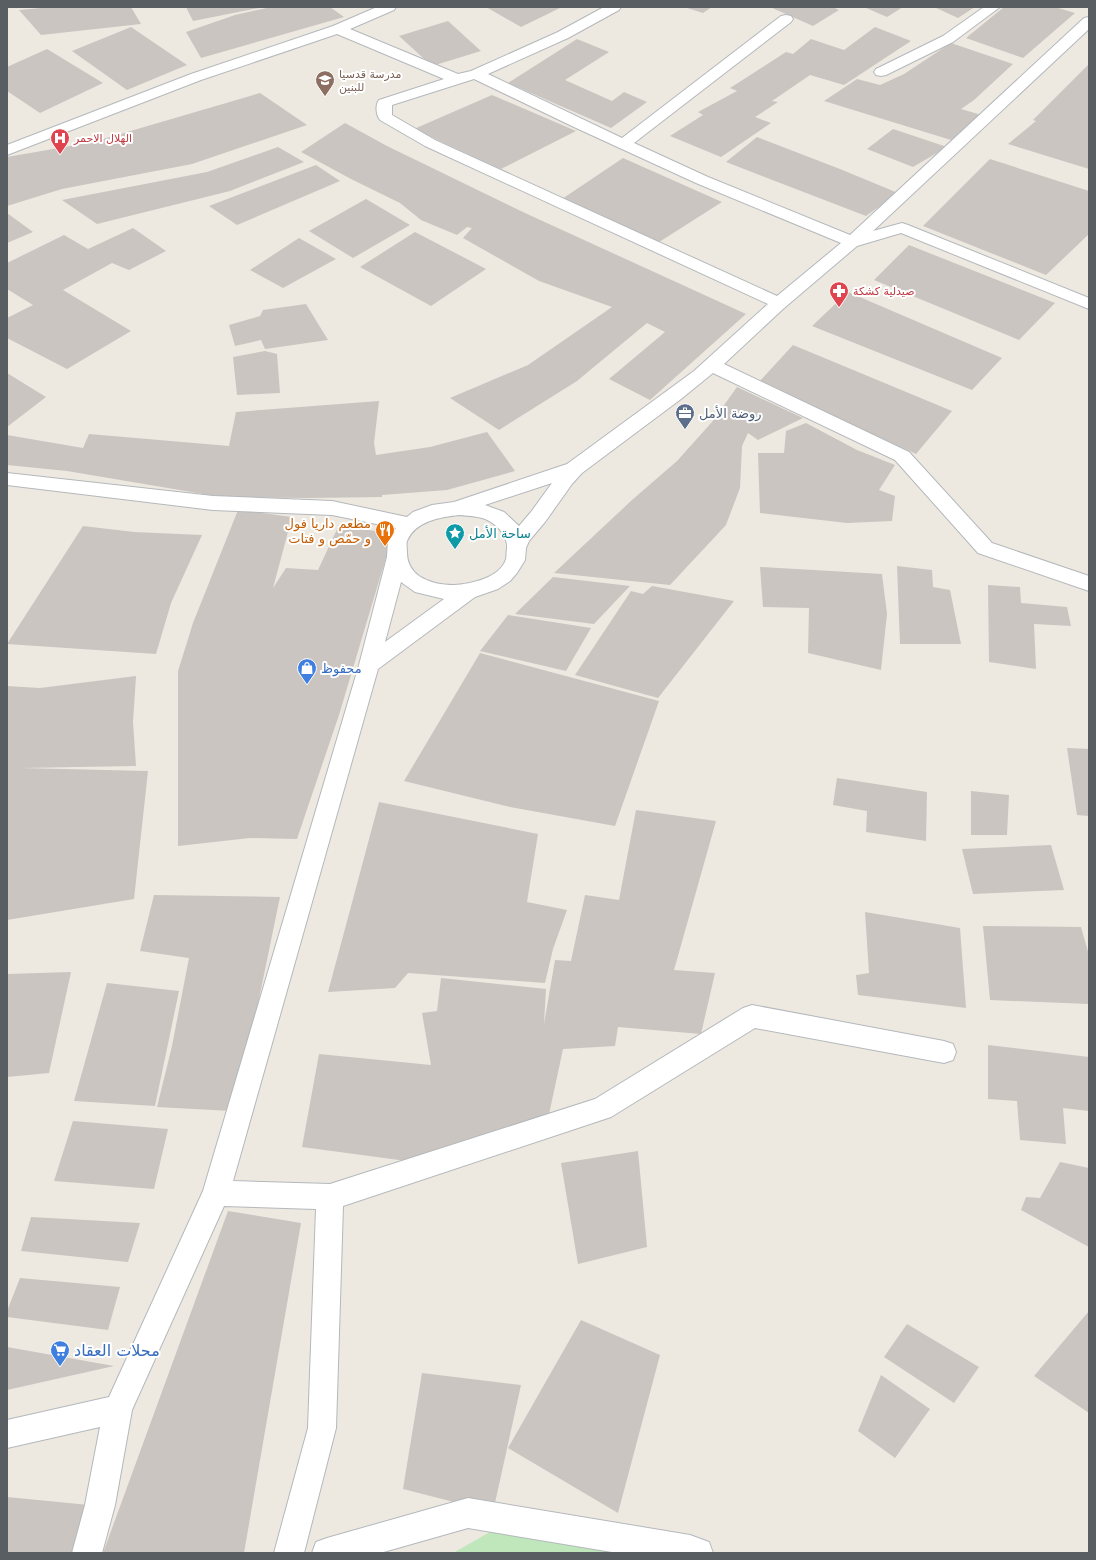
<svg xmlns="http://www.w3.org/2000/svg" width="1096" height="1560" viewBox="0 0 1096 1560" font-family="'DejaVu Sans','Noto Sans Arabic',sans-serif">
	<rect width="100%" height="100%" fill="#ede9e0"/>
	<path fill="#c0e7bb" d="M504,1524L620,1553H453Z"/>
	<path fill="#cac5c0" d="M52,7H131L141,24L41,35L19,10Z
		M186,7H259V8L193,21Z
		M271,7H330L344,17L201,58L186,32L235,15Z
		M486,7H562L521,27Z
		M684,7H712L703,13Z
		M770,7H833L839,10L813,26Z
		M864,7H903L887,17Z
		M934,7H975L958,18Z
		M1004,7H1055L1075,13L1023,58L966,38Z
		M448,21L481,51L432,66L399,36Z
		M131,27L187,65L127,90L72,51Z
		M875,27L911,41L844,85L810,75L772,101L778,102L755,117L771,123L721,157L670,136L703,115L698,112L737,91L730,88L786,52L793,54L811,39L844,50Z
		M577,39L609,52L565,80L612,101L624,92L647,102L611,128L508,83Z
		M951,43L1013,64L974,100L961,109L985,116L951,140L824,101L857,79L880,85L904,74Z
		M47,49L103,83L40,113L7,91V67Z
		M1089,64V169L1008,144L1036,121L1033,120Z
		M260,93L307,125L192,164L62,189L7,206V157L93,142Z
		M492,95L576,131L501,169L414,129Z
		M345,123L387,146L525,213L746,314L650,400L609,379L665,332L647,323L577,381L499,430L450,398L528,365L612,307L539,281L463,238L472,228L467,227L457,235L421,220L400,203L351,179L301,152Z
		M893,129L947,147L913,167L867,149Z
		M757,137L840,169L898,193L866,216L726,162Z
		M278,147L304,162L230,191L97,224L62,200L207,172Z
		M623,158L722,202L656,244L562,199Z
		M990,159L1089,191V234L1046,275L923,226Z
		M316,165L340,181L237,225L209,206Z
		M366,199L410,225L353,258L309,231Z
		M7,213L33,232L7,243Z
		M133,228L166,251L129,270L112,263L63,290L131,331L67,369L7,338V318L33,305L7,289V263L64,235L88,249Z
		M415,232L486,269L431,306L360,267Z
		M299,238L336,259L283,288L250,270Z
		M909,245L1055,303L1019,340L874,280Z
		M848,292L1002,358L972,390L812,326Z
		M306,304L328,340L265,349L261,340L235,346L229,325L260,316L263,310Z
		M793,345L952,411L916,454L759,382Z
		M265,351L277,354L280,393L237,395L233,357Z
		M7,373L46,397L7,427Z
		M737,387L803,418L758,440L748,433L742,446L740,488L726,525L670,585L554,573L632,500L677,461L712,422Z
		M379,401L374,443L376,455L430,447L487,432L515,471L447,490L382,495V497L309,498L221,497L67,471L7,465V435L83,448L89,434L229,446L236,412Z
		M806,423L857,450L895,465L879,490L895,496L892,521L847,523L760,513L758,453H784L786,431Z
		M238,510L292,517L273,588L286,568L318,570L339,525L393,534L339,715L297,839L250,838L178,846V671L193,623Z
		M83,526L134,532L202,535L171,603L156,654L7,644Z
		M897,566L932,570L933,587L950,590L961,644H900Z
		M760,567L882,574L887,614L881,670L808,653L809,608L763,607Z
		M553,577L630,586L594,624L515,614Z
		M988,585L1020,587L1021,603L1067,607L1071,626L1034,624L1036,669L989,662Z
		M652,586L734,601L658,698L575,675L631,591L643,594Z
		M508,615L591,628L566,671L480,651Z
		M480,653L659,701L615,826L510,807L404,781Z
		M136,676L133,722L136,766L21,768L148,771L134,899L7,920V686L40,688Z
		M1067,748L1089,749V816L1077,815Z
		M837,778L927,792L926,841L866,832L867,811L833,805Z
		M971,791L1009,795L1007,835H971Z
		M379,802L538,834L527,902L567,910L553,949L545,983L408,973L395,988L328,992Z
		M636,810L716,821L674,970L715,973L701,1034L618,1027L615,1046L563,1049L548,1119L429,1164L302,1147L319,1054L431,1065L422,1013L437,1011L441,978L546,989L544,1024L555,960L571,961L585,895L619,900Z
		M1051,845L1064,890L973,894L962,849Z
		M154,895L280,897L248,1052L231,1111L157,1107L172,1046L189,958L140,951Z
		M865,912L960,928L966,1008L858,995L856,975L869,973Z
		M983,926L1081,927L1089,955V1004L990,1000Z
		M71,972L49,1073L7,1077V974Z
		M107,983L179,991L155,1106L74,1101Z
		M988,1045L1089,1057V1111L1063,1108L1066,1144L1020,1140L1017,1101L988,1099Z
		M73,1121L168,1129L154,1189L54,1181Z
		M638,1151L647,1247L578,1264L561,1163Z
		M1060,1162L1089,1168V1247L1021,1210L1026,1197L1040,1198Z
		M228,1211L301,1223L244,1553H103Z
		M31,1217L140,1223L128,1262L21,1251Z
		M20,1278L120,1287L108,1330L7,1317V1311Z
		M1089,1311V1413L1034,1376Z
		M581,1320L660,1355L618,1513L508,1448Z
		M907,1324L979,1367L954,1403L884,1357Z
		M7,1347L114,1366L7,1390Z
		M422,1373L521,1385L493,1512L403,1489Z
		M881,1375L930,1409L895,1458L858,1431Z
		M7,1497L89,1505L77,1553H7Z"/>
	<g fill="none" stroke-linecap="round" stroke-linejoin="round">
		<g stroke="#b4b8bc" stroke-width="2">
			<path id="minor" d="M377,7H396L394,10L350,29L458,74L471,71L558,32L604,7H621L619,10L568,38L488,74L622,138L781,16L786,15L791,16L793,19L791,22L634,143L708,177L850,235L1084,18L1089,17V29L873,231L902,223L908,225L1089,298V309L901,233L857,246L783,309L724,364L909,452L992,543L1089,576V591L978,553L895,460L713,373L681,399L582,473L572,484L545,522L529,541L526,548L525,560L517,573L510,581L498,589L475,597L378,669L233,1181L330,1184L595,1099L743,1008L752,1005L944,1041L953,1044L956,1052L953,1060L944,1063L755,1028L611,1117L343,1206L336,1428L304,1553H274L308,1428L316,1209L224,1206L132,1410L115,1505L102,1553H72L85,1505L100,1427L7,1448V1420L109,1397L203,1191L359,665L387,557L388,541L396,528L332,515L213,510L7,485V473L213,496L332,501L407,517L413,512L432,505L454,502L567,464L694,371L768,304L425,146L380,120C376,115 375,105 379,100L444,79L337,34L201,80L7,155V145L191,74L333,26ZM474,79L574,127L696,183L841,243L777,296L435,140L392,115V105ZM552,483L531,512L519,526L504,512L485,505ZM459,515C470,516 482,516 491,522C501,529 508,538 507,549C506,552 507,556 506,559C500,578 471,584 454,585C442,585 430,583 419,576C411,570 407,562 407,553C407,549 406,544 407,541C415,521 441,517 459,515ZM401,582L415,592L444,599L385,642Z
				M984,7H1000L953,42L886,75L881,76L876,75L874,72L876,69L943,36Z
				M468,1498L690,1535L709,1542L713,1553H618L468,1528L380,1553H312L316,1542L327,1538Z"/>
		</g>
		<use href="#minor" fill="#fff" fill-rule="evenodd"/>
	</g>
	<defs>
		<g id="school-pin" transform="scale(1)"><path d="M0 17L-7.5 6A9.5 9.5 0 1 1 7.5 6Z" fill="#8d6e63" stroke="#fff"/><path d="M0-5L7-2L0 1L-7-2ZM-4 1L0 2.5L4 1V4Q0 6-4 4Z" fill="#fff"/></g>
		<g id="hospital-pin" transform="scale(1)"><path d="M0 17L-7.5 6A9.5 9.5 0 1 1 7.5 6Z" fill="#e0444e" stroke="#fff"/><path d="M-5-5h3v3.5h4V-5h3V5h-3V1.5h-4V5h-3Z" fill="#fff"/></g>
		<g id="pharmacy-pin" transform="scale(1)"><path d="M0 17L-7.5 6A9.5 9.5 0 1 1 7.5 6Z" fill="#e0444e" stroke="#fff"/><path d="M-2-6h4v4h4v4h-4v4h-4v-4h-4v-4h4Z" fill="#fff"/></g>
		<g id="office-pin" transform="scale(1)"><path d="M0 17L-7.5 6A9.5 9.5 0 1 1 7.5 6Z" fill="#5c6f8a" stroke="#fff"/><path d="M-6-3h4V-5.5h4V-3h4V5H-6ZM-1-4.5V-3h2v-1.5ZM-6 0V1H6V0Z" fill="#fff"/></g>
		<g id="restaurant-pin" transform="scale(1)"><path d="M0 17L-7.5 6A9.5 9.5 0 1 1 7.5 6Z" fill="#e8710a" stroke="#fff"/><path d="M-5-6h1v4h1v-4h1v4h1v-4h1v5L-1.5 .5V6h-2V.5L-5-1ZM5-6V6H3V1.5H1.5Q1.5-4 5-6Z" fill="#fff"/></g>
		<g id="sight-pin" transform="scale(1)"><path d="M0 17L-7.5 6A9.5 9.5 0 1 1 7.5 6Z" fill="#0f9aa8" stroke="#fff"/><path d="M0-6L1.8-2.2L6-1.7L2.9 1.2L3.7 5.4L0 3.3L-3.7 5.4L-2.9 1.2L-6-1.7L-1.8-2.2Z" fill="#fff"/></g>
		<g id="shop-pin" transform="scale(1)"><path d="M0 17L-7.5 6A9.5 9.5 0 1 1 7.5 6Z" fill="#3f7fe0" stroke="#fff"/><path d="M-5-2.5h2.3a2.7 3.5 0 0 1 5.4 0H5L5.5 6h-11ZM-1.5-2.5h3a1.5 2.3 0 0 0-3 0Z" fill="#fff"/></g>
		<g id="supermarket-pin" transform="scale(1)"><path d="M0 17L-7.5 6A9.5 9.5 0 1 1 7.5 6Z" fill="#3f7fe0" stroke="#fff"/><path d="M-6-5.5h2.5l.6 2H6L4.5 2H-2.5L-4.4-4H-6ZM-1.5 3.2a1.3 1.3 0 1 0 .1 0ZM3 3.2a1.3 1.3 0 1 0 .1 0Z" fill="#fff"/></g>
	</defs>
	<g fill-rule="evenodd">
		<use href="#school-pin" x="325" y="80"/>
		<use href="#hospital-pin" x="60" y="138"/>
		<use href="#pharmacy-pin" x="839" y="291"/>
		<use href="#office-pin" x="685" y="413"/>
		<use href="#restaurant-pin" x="385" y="530"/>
		<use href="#sight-pin" x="455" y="533"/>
		<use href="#shop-pin" x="307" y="668"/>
		<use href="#supermarket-pin" x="60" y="1350"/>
	</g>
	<g text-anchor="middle" stroke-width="4" stroke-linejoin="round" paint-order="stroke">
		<g font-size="11" fill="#785e54" stroke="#fff" text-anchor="start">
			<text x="339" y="78">مدرسة قدسيا<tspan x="339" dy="13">للبنين</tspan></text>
		</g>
		<g font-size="11" fill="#be3a42" stroke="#fff" text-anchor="start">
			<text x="74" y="142">الهلال الاحمر</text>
			<text x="853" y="295">صيدلية كشكة</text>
		</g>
		<g font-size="13" fill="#4e5e75" stroke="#fff" text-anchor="start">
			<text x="699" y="418">روضة الأمل</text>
		</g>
		<g font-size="13" fill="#c56008" stroke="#fff" text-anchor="end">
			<text x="371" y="528">مطعم داريا فول<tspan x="371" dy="15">و حمّص و فتات</tspan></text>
		</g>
		<g font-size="13" fill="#0d838f" stroke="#fff" text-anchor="start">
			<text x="469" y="538">ساحة الأمل</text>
		</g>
		<g font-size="13" fill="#366cbe" stroke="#fff" text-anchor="start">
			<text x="321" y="673">محفوظ</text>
		</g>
		<g font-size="16" fill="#366cbe" stroke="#fff" text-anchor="start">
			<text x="74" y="1356">محلات العقاد</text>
		</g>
	</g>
	<rect width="1096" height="1560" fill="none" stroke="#595e63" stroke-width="16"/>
</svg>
